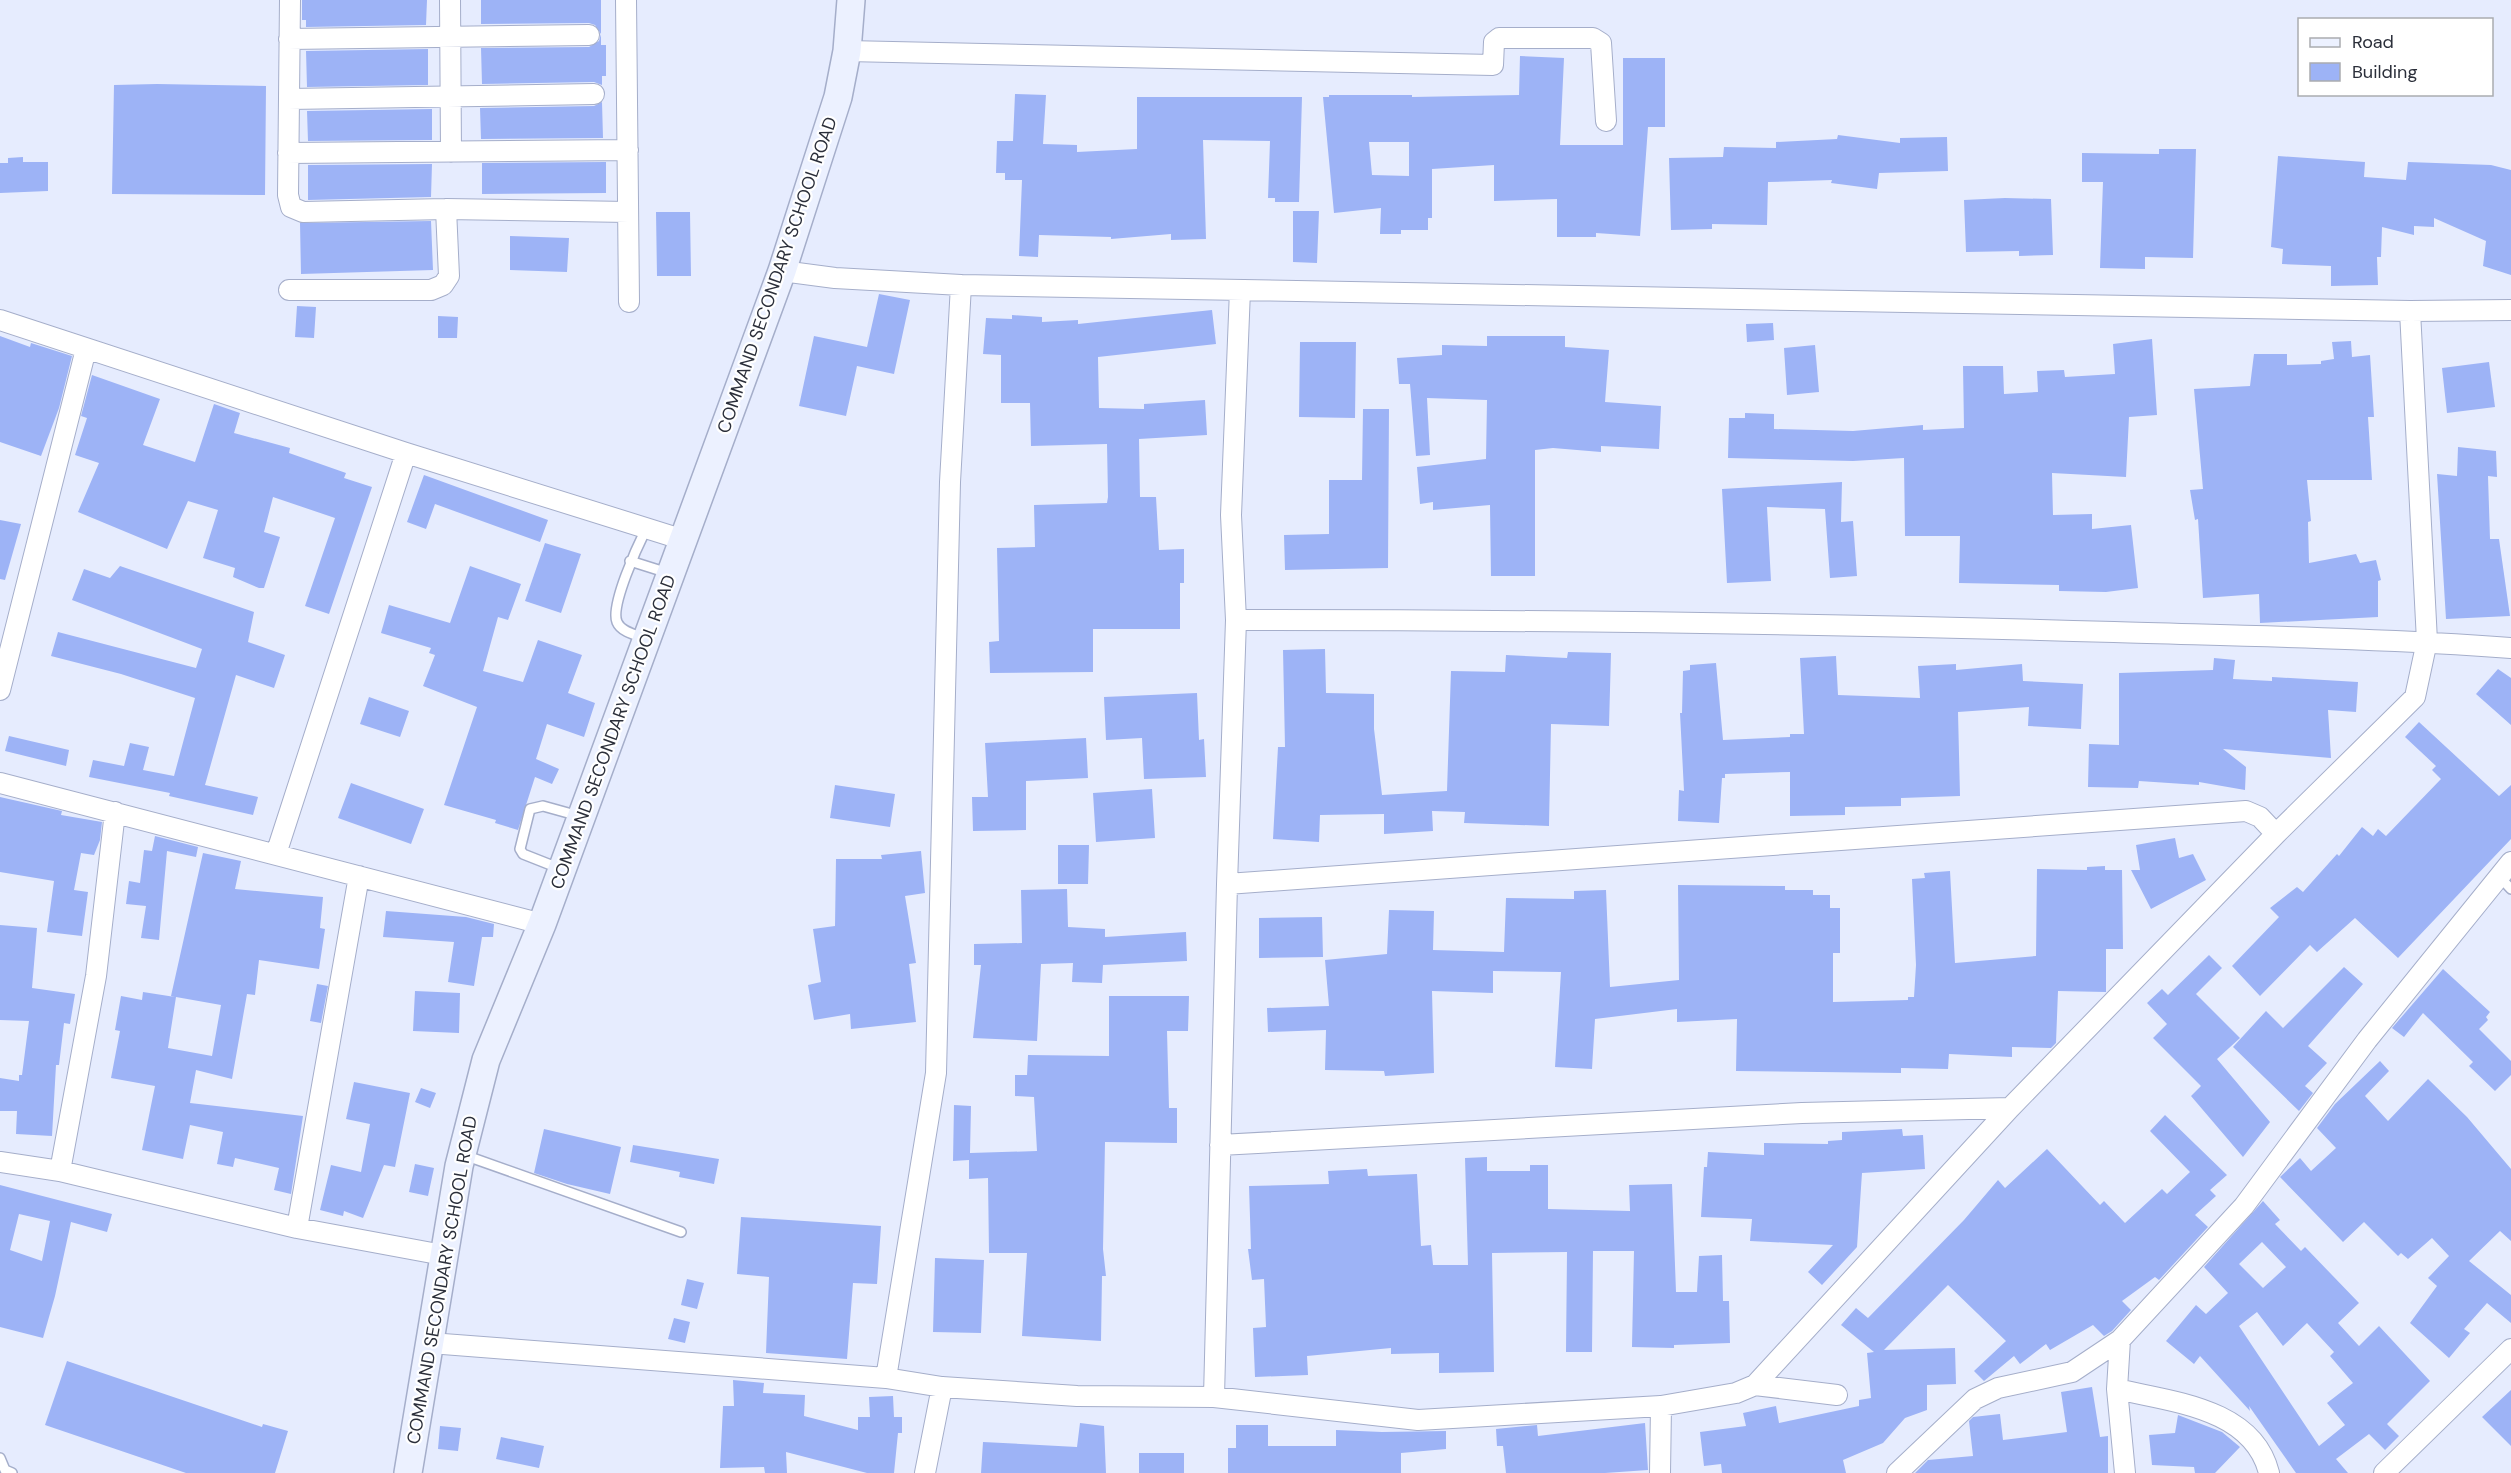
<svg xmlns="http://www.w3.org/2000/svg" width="2511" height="1473" viewBox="0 0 2511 1473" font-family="'DM Sans',sans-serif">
	<rect width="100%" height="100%" fill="#e6ecfe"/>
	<path fill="#9db3f6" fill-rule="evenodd" d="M302,0H427L426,25L306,27V20H302Z
		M481,0H601V45H606V76H602V85L594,82L482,84L481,48L589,47L599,41L601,34L595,25L589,23L481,24Z
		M428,49V85L307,87L306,51Z
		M1520,56L1564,58L1560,145H1623V58H1665V127H1648L1640,236L1596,233V237H1557V199L1494,201V165L1432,169V218H1428V230H1401V234H1380L1381,208L1334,213L1323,97H1329V95H1412V97L1519,95ZM1369,142H1409V176L1372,175Z
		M157,84L266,86L265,195L112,194L114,85Z
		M1015,94L1046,95L1043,144L1077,145V152L1137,149V97H1302L1299,202H1275V198H1268L1270,141L1203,140L1206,239L1171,240V234L1111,239V237L1039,235L1038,257L1019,256L1022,180H1005V173H996L997,141H1013Z
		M602,102L603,138L481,139L480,108L594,106Z
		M432,109V140L308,141L307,111Z
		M1838,135L1900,143V138L1947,137L1948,171L1879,173L1877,189L1831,183L1832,180L1768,182L1767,225L1712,224V229L1671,230L1669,158L1723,157L1724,147L1776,148V142L1837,139Z
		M2159,149H2196L2193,258L2145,257V269L2100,268L2103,182H2082V153L2159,154Z
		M2278,156L2365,162L2364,177L2406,180L2408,162L2491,165L2511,170V275L2483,266L2486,241L2434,218V227L2414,226V235L2382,227L2381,257H2377L2378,285L2331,286V266L2282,264L2283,249L2271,247Z
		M23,157V162H48V191L0,193V163H8V158Z
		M606,162V193L482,194V163Z
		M432,164L431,197L308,200V165Z
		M2005,198L2051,199L2053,255L2019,256V251L1966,252L1964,200Z
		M1293,211H1319L1317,263L1293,262Z
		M656,212H690L691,276H657Z
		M431,221L433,270L301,274L300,223Z
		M510,236L569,238L567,272L510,270Z
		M879,294L910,300L894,374L857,366L846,416L799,406L814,336L867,347Z
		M297,306L316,307L314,338L295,337Z
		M1212,310L1216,344L1098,357L1099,408L1144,409V404L1205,400L1207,435L1139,439L1140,497H1156L1159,550L1184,549V583H1180V629H1093V672L990,673L989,642L999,641L997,548L1035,547L1034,505L1107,503L1108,497L1107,444L1031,446L1030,403H1001V355L983,354L986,318L1012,319V315L1042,317V322L1078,320V324Z
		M438,316L458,317L457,338H438Z
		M1773,323L1774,340L1747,342L1746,324Z
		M0,336L30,347L31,343L72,356L59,408L41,456L0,442Z
		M1487,336H1565V347L1609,350L1605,402L1661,406L1659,449L1601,446V452L1553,448L1535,450V576H1491L1490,505L1433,510V502L1420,504L1417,467L1486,459L1487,400L1427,398L1430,455L1416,456L1410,384H1399L1397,358L1442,355V345L1487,346Z
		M2152,339L2157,415L2129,417L2126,477L2052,473L2053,515L2092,514V529L2131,525L2138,588L2106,592L2059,591V585L1959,583L1960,536H1905L1904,458L1853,461L1728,458L1729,418H1745V413L1774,414V429L1853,431L1923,425V430L1964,428L1963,366H2003L2004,394L2038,392L2037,371L2064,370L2065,377L2115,374L2113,344Z
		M2351,341L2352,357L2370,355L2374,417H2368L2372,480H2307L2311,521L2308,522L2309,563L2356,554L2360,563L2376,560L2381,580L2378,581V617L2260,623L2259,594L2203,598L2198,519L2195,520L2190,490L2203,489L2194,389L2250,386L2254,354H2287V365L2321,364V361L2334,359L2332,342Z
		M1300,342H1356L1355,418L1299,417Z
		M1815,345L1819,392L1787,395L1784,348Z
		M2489,362L2495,407L2447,413L2442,368Z
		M92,375L160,399L143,445L195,462L214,404L240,413L234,433L290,448L289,453L346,473L344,478L372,487L329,614L305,606L335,518L273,497L264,532L280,537L264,588H259L233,577L235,568L203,558L218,510L188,501L167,549L78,512L99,463L75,455L87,418L81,416Z
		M1363,409H1389L1388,568L1285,570L1284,535L1329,534V480H1362Z
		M2458,447L2496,451L2497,477L2488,476L2490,539H2499L2510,616L2446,619L2437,474L2457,476Z
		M424,475L548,520L540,542L435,504L426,529L407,522Z
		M1842,482L1841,522L1853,521L1857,576L1830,578L1825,509L1767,507L1771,581L1727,583L1722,489Z
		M0,520L21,524L5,580L0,579Z
		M545,543L581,554L561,613L525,601Z
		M120,566L254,612L248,642L285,655L274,688L236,675L205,785L258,797L253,815L169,796L170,793L89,777L93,760L124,766L130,743L149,747L143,770L174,776L195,698L121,674L51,656L58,632L196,668L202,649L72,600L84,569L110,578Z
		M470,566L521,584L508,620L498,617L483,671L523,682L538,640L582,655L568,693L595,703L584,737L547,724L536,759L559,769L552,784L535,777L518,830L495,823L496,820L444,805L477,707L423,686L435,655L429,653L431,648L381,633L389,605L450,623Z
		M1325,649L1326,693L1374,694V729L1382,795L1447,791L1451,671L1505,672L1506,655L1567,658L1568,652L1611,653L1609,726L1551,724L1549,826L1464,823L1465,812L1432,811L1433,831L1384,834V814L1320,815L1319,842L1273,839L1278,747H1285L1283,650Z
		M1836,656L1838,695L1920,698L1918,666L1956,664V670L2022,664L2023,681L2083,684L2081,729L2028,726L2029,707L1958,712L1960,796L1901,798V806L1845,807V815L1790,816V772L1725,774V778H1722L1719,823L1678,821L1679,790L1684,791L1680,713H1682L1683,671L1690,670V665L1716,663L1723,740L1790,737V734H1804L1800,658Z
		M2214,658L2235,660L2233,679L2272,681V677L2358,682L2356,712L2328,710L2331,758L2223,749L2246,767L2245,790L2199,782V785L2139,781L2138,788L2088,787L2089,744L2119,745V673L2213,670Z
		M2498,669L2511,678V725L2476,694Z
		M1197,693L1199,740L1204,739L1206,777L1144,779L1142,738L1106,740L1104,697Z
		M369,697L409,711L400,737L360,724Z
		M2419,722L2499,796L2511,785V839L2398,958L2355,918L2317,952L2310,945L2260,996L2232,966L2279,917L2270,908L2297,887L2303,892L2337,854L2339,856L2362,827L2373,836L2378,829L2386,836L2441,779L2432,770L2436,766L2405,737Z
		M9,736L69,750L66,766L5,751Z
		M1086,738L1088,778L1026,781V830L973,831L972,797H988L985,743Z
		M351,783L424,809L411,844L338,818Z
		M835,785L895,794L890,827L830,818Z
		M1152,789L1155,838L1096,842L1093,793Z
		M0,797L62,811L61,815L102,822L100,840L94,855L81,853L74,890L88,892L82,936L47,932L54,881L0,872Z
		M155,836L198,847L196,857L167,851L159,940L141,938L146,906L126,904L129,881L140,883L144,850L152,851Z
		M2175,838L2179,858L2193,854L2206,880L2151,909L2131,870H2140L2136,845Z
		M1058,845H1089L1088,884H1058Z
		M921,851L925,893L905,896L916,963L909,964L916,1022L851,1029L850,1014L814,1020L808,985L821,982L813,929L835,926L836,859H882L881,855Z
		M203,853L241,861L235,889L323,897L320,928L325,929L319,969L259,960L255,995L247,994L232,1079L196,1070L190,1103L303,1116L291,1194L274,1190L279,1168L235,1158L233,1167L217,1164L223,1132L190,1125L183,1159L142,1150L155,1086L111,1078L120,1031L115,1030L121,996L142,1000L143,992L175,997L171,996ZM176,997L221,1005L212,1056L168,1048Z
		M2105,866V870H2122L2123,949H2106V992L2058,991L2056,1043L2051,1048L2012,1047V1057L1949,1054L1948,1069L1901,1068V1073L1736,1071L1737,1019L1677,1022V1009L1595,1019L1592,1069L1555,1067L1561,972L1493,971V993L1432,991L1434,1073L1385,1076L1384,1071L1325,1070L1326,1030L1268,1032L1267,1008L1329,1006L1325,960L1387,954L1389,910L1434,911L1433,950L1504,952L1506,898L1574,899V891L1606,890L1610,987L1679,980L1678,885L1785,886V890H1813V895H1830V908H1840V953H1833V1002L1908,1000V997H1914L1916,965L1912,879L1925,878L1924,873L1950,871L1955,963L2036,956L2037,869L2087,870V867Z
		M1067,889L1068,927L1105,929V937L1186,932L1187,961L1103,965L1102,983L1072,982L1073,963L1041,964L1037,1041L973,1038L981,965H974V944L1022,943L1021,890Z
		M386,911L466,917L494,924L493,937H482L474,986L448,982L454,942L383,937Z
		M1322,917L1323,957L1259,958V918Z
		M0,925L37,928L32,988L75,994L70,1024L64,1023L59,1065H56L52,1136L16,1134L17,1111H0V1078L19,1081V1075H22L29,1021L0,1020Z
		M2209,955L2222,968L2196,994L2240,1038L2217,1059L2270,1122L2243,1157L2191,1096L2201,1086L2153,1038L2167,1024L2147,1003L2162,989L2168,995Z
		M2344,967L2363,984L2308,1046L2327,1063L2305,1086L2313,1093L2299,1111L2233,1047L2266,1011L2283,1028Z
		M2443,969L2490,1012L2486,1017L2488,1020L2479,1029L2511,1061V1075L2495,1091L2469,1066L2473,1062L2423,1013L2404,1037L2392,1028Z
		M317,984L328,986L321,1023L310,1021Z
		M415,991L460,993L459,1033L413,1031Z
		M1109,996H1189L1188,1031H1167L1169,1108H1177V1143L1105,1142L1103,1249L1106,1276H1102L1101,1341L1022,1336L1027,1253H989L988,1178L969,1179V1160L953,1161L954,1105L971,1106L970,1153L1037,1151L1034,1097L1015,1096V1075H1027L1028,1055L1109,1056Z
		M2380,1061L2389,1071L2365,1096L2388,1121L2428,1079L2467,1117L2511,1169V1241L2500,1231L2469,1261L2511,1295V1323L2487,1303L2464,1329L2470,1333L2449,1358L2410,1323L2437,1286L2428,1278L2449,1256L2432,1238L2408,1259L2401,1253L2398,1256L2364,1222L2343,1242L2280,1177L2300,1158L2311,1171L2336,1148L2317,1128L2335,1104Z
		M354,1082L410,1093L395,1167L384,1165L363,1218L344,1211L343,1216L320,1210L331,1165L361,1172L370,1124L346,1119Z
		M421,1088L436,1093L430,1108L415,1102Z
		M2165,1115L2227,1175L2210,1190L2216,1196L2195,1215L2208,1227L2159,1280L2155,1277L2122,1301L2131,1310L2112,1331L2104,1336L2093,1325L2050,1350L2046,1344L2020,1364L2014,1356L1984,1381L1974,1371L2006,1341L1948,1285L1884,1350L1955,1348L1956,1384L1927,1385V1410L1905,1418L1883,1443L1843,1460L1846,1473H1722L1721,1464L1704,1466L1700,1432L1746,1426L1743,1413L1776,1406L1779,1423L1859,1406V1400L1871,1398L1867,1353L1874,1352L1841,1325L1856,1308L1868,1318L1964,1220L1998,1180L2005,1188L2047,1149L2100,1205L2104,1201L2125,1223L2162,1189L2167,1194L2190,1172L2150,1131Z
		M544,1129L621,1147L610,1194L567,1184L534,1173Z
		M1902,1129L1903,1136L1923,1135L1925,1169L1862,1173L1857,1247L1822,1285L1808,1272L1833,1245L1750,1241L1752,1219L1701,1217L1704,1167H1707L1708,1152L1764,1155V1143L1828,1144V1141L1842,1140V1132Z
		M633,1145L719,1159L714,1184L679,1177L680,1172L630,1162Z
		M1487,1157V1171H1530V1165H1548V1209L1630,1211L1629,1185L1672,1184L1676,1292H1697L1699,1256L1722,1255L1723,1301H1729L1730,1343L1674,1345V1348L1632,1347L1634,1251H1593L1592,1352H1566L1567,1252L1492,1253L1494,1372L1439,1373V1353L1391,1354V1348L1307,1356L1308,1375L1255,1377L1253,1328L1266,1327L1264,1279L1252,1280L1248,1249H1251L1249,1186L1329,1184L1328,1171L1367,1169L1368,1176L1417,1174L1421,1246L1431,1245L1433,1265H1468L1465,1158Z
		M415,1164L434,1168L428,1196L409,1192Z
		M0,1185L112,1214L107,1232L71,1222L55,1296L43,1338L0,1327ZM19,1214L50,1221L42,1261L10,1250Z
		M2263,1201L2280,1220L2275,1224L2301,1251L2305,1247L2359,1303L2338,1323L2359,1346L2379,1326L2430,1381L2387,1424L2399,1436L2385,1450L2369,1434L2336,1459L2348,1473H2296L2249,1406L2250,1411L2200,1356L2194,1364L2166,1341L2196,1305L2206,1314L2228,1293L2204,1267ZM2262,1242L2286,1267L2263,1288L2239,1264ZM2257,1312L2283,1346L2307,1323L2334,1352L2330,1356L2353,1383L2327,1403L2345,1425L2319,1446L2239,1326Z
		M741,1217L881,1226L877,1284L853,1283L847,1359L766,1353L769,1277L737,1274Z
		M935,1258L984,1260L981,1333L933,1332Z
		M687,1279L704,1283L697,1309L681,1305Z
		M674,1318L690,1322L685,1343L668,1339Z
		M67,1361L262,1427L263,1424L288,1431L275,1473H186L45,1425Z
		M733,1380L764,1383L763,1393L805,1395L804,1416L858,1430V1417H870L869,1397L893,1396L894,1417H902V1433H898L894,1473H867L786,1452L787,1473H765L764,1467L720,1468L723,1406H734Z
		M2092,1387L2100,1437L2108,1436V1473H1915L1928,1460L1973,1456L1969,1421L1973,1417L2000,1414L2003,1440L2067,1432L2061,1392Z
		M2511,1390V1446L2482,1417Z
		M2178,1415L2222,1432L2240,1447L2215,1473H2195L2194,1467L2152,1465L2149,1435L2175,1433Z
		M1080,1423L1104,1426L1106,1473H981L983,1442L1077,1447Z
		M1645,1423L1648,1470L1605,1473H1506L1503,1446H1497L1496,1429L1537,1425L1538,1436Z
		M1236,1425H1268V1446H1336V1430L1382,1432L1446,1431V1449L1401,1453V1473H1228V1448H1236Z
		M440,1426L461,1428L458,1451L438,1449Z
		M501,1437L544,1446L539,1468L496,1459Z
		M1139,1453H1184V1473H1139Z"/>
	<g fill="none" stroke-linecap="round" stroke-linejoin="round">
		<g stroke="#a5aeca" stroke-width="12">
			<path id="service" d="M630,561L668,573
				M645,638C636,635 621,632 617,622C610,606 638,545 646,529
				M561,869L523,854L520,849L530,809L543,806L579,816
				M2498,875L2511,889
				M464,1155L681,1232
				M0,1458L5,1470L12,1473"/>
		</g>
		<g stroke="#a5aeca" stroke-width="22">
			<path id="minor" d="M290,0L288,195L291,207L303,212L446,209L628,212
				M450,0L451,152
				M626,0L629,302
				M289,39L589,35
				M847,51L1493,65L1494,42L1499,38H1593L1601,43L1606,121
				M289,99L594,94
				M288,153L628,150
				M782,271L835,278L961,285L2410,311L2511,310
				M289,290H431L443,285L449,276L446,209
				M0,320L406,453L684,540
				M1236,620C1529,620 1822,623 2114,632C2246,636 2379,638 2511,648
				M0,690L86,349
				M0,783L542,924
				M276,854L406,453
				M1227,884L2246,811L2260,817L2276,834
				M1220,1145L1802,1113L2010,1108
				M0,1162L60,1171L297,1228L443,1255
				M60,1171L96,976L115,812
				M297,1228L359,876
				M2120,1340L2117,1389L2125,1473
				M430,1343L886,1378L942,1387L1077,1396L1214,1397L1418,1420L1661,1406L1736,1393L1755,1385L2010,1108L2276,834L2415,697L2427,641L2410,311
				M886,1378L936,1073L950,482L961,285
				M1755,1385L1837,1395
				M2117,1389C2172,1402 2253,1408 2269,1473
				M1214,1397L1227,884L1236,620L1231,515L1240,290
				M925,1473L942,1387
				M1660,1473L1661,1406
				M1897,1473L1975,1399L1998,1388L2072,1372L2120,1340L2244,1206L2367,1040L2511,862
				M2384,1473L2511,1349"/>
		</g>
		<g stroke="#a5aeca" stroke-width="30">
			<path id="secondary" d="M408,1473L459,1166L486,1060L542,924L782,271L838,97L847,51L851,0"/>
		</g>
		<use href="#service" stroke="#fff" stroke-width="9"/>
		<use href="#minor" stroke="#fff" stroke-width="20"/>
		<use href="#secondary" stroke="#ecf1ff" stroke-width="27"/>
	</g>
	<g text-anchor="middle" stroke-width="4.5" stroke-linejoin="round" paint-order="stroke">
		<g font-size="18" fill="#2b2f3a" stroke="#fff">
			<text transform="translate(777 275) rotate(-71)" y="6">COMMAND SECONDARY SCHOOL ROAD</text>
			<text transform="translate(613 732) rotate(-70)" y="6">COMMAND SECONDARY SCHOOL ROAD</text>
			<text transform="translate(442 1280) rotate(-80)" y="6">COMMAND SECONDARY SCHOOL ROAD</text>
		</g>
	</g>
	<rect x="2298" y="18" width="195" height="78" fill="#ffffff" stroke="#aaacb0" stroke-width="1.5"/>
	<rect x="2310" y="38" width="30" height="9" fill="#ecf1ff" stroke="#aaacb0" stroke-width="1.5"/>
	<text x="2352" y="48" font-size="18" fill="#2b2f3a">Road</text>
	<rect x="2310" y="63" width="30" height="18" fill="#9db3f6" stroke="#aaacb0" stroke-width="1.5"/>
	<text x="2352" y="78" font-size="18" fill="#2b2f3a">Building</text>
</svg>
